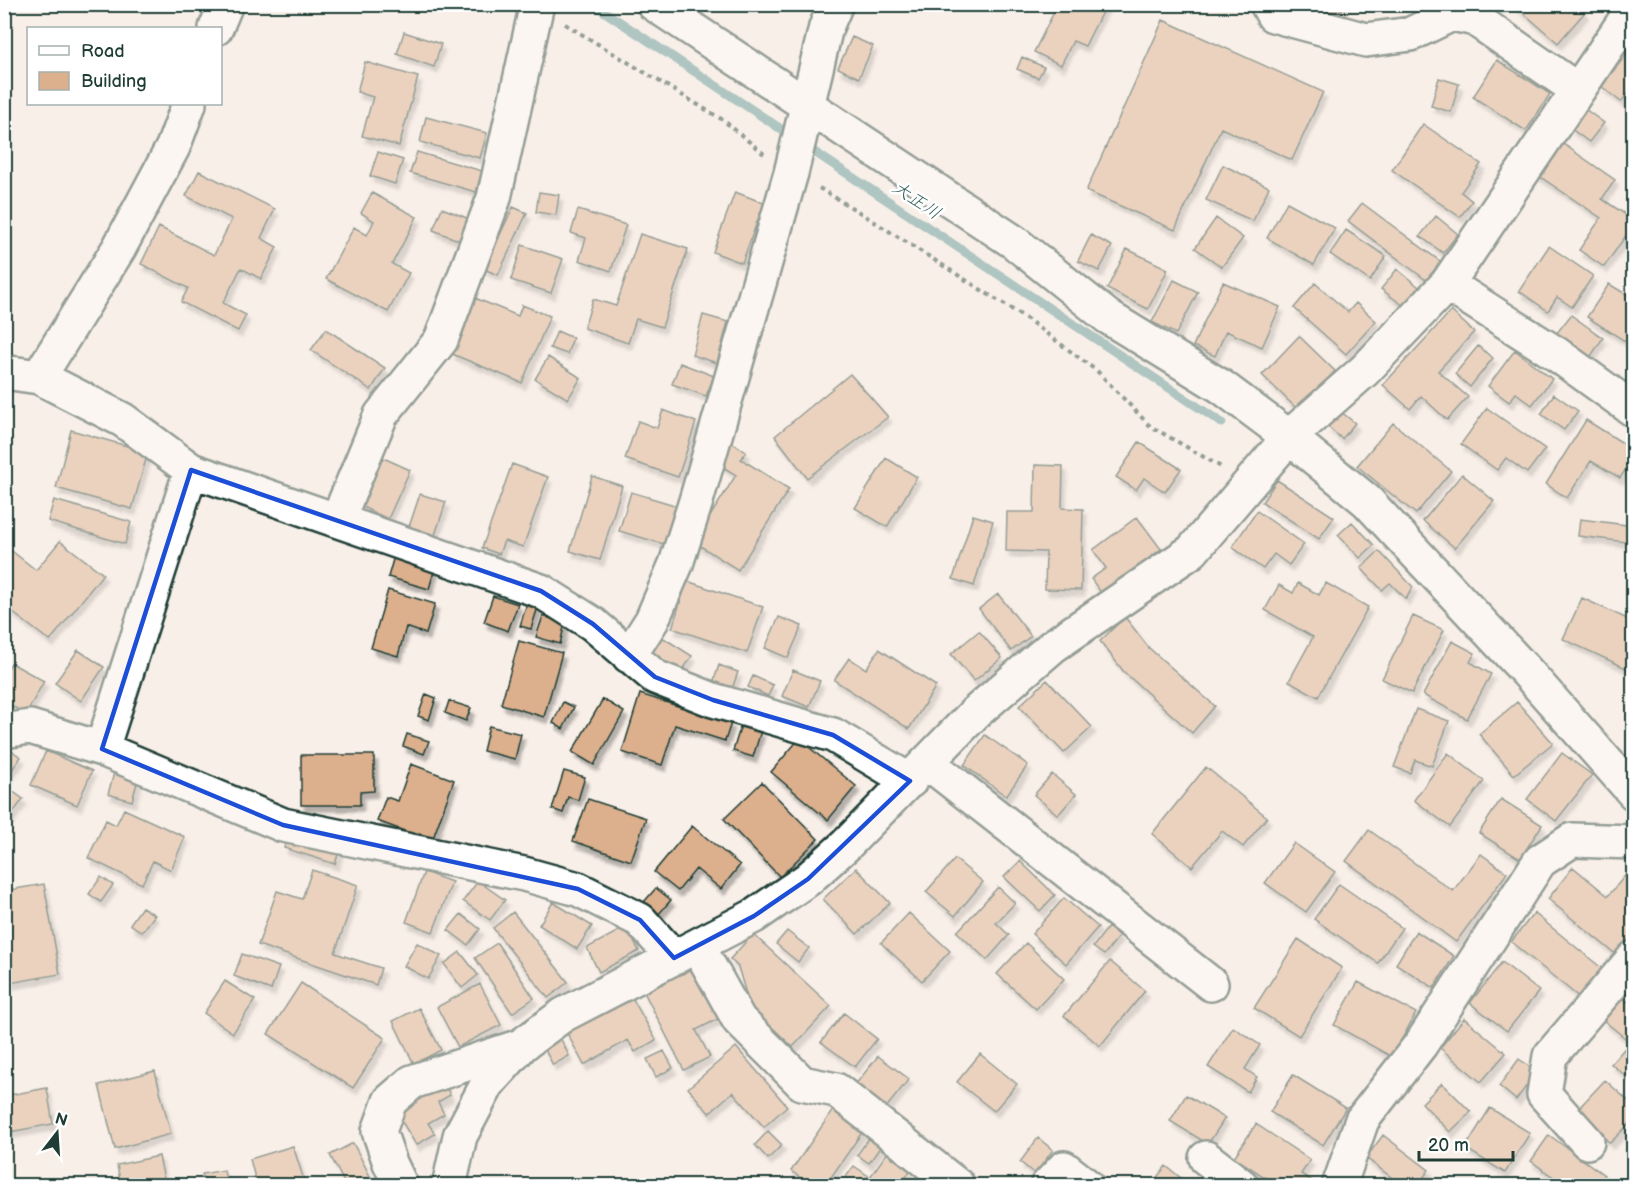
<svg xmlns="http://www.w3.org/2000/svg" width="1638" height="1190" viewBox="0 0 1638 1190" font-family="'Balsamiq Sans','Klee One',sans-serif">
	<defs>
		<filter id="shadow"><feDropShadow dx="3.5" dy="6" stdDeviation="1.5" flood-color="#0004"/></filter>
	</defs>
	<rect width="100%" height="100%" fill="#f8efe8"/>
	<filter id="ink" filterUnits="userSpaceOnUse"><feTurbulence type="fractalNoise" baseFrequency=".0167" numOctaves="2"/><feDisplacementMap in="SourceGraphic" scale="12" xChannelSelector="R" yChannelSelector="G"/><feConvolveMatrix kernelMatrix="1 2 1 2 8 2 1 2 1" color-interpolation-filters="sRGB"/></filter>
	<g filter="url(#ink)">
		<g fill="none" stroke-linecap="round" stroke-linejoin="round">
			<path stroke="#569393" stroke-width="9" d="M593,4L793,137
				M804,145L1222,423"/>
		</g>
		<path fill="#dcaf8d" stroke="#1f3d34" stroke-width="1.5" filter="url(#shadow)" d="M1058,4H1106L1085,46L1073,41L1061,65L1034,52Z
			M1293,4H1343L1339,21Z
			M1513,4H1577L1585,12L1558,43Z
			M1163,20L1323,92L1292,160L1221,128L1175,230L1086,191Z
			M404,32L441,44L434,67L397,54Z
			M852,37L873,46L859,78L838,68Z
			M1631,49L1634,51V86L1621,102L1601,86Z
			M1022,57L1044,67L1038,78L1017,69Z
			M1497,60L1550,94L1526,131L1473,97Z
			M365,62L418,77L399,146L362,136L373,97L357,92Z
			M1439,78L1459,84L1451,112L1431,106Z
			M1585,109L1604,123L1589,142L1570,128Z
			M426,117L487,133L480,158L420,142Z
			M1423,124L1481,164L1461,192L1472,201L1460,217L1392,170Z
			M1559,141L1615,180L1602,199L1634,220V224L1604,267L1579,250L1601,218L1536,174Z
			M378,152L403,160L395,184L370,176Z
			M417,152L482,171L476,192L410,173Z
			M1223,165L1269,187L1253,221L1206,200Z
			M199,171L275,209L261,238L277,247L261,279L241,268L223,303L246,315L238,331L181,302L188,288L141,264L159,227L214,255L232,219L186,196Z
			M539,192L559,195L556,215L536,212Z
			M735,192L764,203L742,263L713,252Z
			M372,193L417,217L392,264L409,273L388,312L326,279L354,227L367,235L374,221L361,213Z
			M1287,202L1335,228L1314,265L1267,238Z
			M1362,203L1441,262L1426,280L1348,221Z
			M513,207L527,213L498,275L484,269Z
			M442,208L472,220L463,242L433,230Z
			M578,210L626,225L611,271L579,260L586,238L571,233Z
			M1436,216L1458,234L1443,253L1420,236Z
			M1216,218L1243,238L1222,267L1195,248Z
			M1346,230L1386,256L1370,281L1330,254Z
			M640,234L688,249L662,327L636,319L628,343L584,328L593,299L616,306Z
			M1091,235L1112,246L1099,271L1078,261Z
			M522,245L563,259L551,293L511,280Z
			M1549,246L1593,276L1572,307L1557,297L1548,311L1519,291Z
			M1127,249L1168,269L1148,309L1107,289Z
			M1397,269L1419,287L1404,306L1381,289Z
			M1174,280L1198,292L1176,334L1152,322Z
			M1223,282L1280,307L1262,347L1226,331L1215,356L1193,346Z
			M1315,283L1348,312L1356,303L1376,321L1346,354L1294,308Z
			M1609,284L1634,299V347L1587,317Z
			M475,298L518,316L522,305L550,316L522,383L452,354Z
			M1451,311L1474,332L1438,371L1468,397L1447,420L1421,396L1410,409L1383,385Z
			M703,315L728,322L717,363L692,355Z
			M1571,315L1603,338L1589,359L1556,334Z
			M326,329L385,368L371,390L311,350Z
			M557,331L573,338L567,354L550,348Z
			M1299,336L1335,371L1298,410L1262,375Z
			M1478,346L1493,358L1470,387L1455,374Z
			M1515,350L1552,379L1532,405L1516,393L1509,402L1488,386Z
			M548,357L581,378L568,399L535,379Z
			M680,363L714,376L706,396L672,384Z
			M850,374L888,417L807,478L775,436Z
			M1554,394L1578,411L1564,430L1541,414Z
			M1487,408L1545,449L1527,473L1506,458L1497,470L1461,444Z
			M663,410L696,422L678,477L625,459L638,421L657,428Z
			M1340,411L1355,423L1342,439L1327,426Z
			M1586,420L1634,450V457L1620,478L1591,461L1567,498L1546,484Z
			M1393,423L1451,471L1416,514L1357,466Z
			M71,430L148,452L132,509L56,488Z
			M731,442L746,452L741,459L789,489L738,570L694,542L736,475L718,464Z
			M1139,442L1181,469L1165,492L1144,478L1136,490L1116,477Z
			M379,456L410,470L388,519L358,505Z
			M886,458L917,477L887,527L855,508Z
			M512,464L548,477L523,547L504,541L499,554L482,548Z
			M1035,465L1063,466L1062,508L1083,509L1081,590L1045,589L1046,552L1006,551L1007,512H1034Z
			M1462,474L1494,501L1455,548L1423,521Z
			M592,476L622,486L600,560L570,551Z
			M1277,480L1334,517L1319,539L1262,502Z
			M631,492L678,506L667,545L619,531Z
			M420,494L446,502L435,535L409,527Z
			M54,500L131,522L125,544L48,521Z
			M1257,511L1304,544L1289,565L1274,554L1263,569L1232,547Z
			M973,515L993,521L974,586L953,579Z
			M1137,517L1161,549L1102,594L1091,579L1106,568L1093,550Z
			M1580,519L1634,526V543L1578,536Z
			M1352,522L1374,545L1360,558L1338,535Z
			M60,541L103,574L50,641L4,606V545L36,570Z
			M1379,551L1413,587L1406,599L1390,583L1382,590L1361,568Z
			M394,556L435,568L429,589L388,577Z
			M687,581L763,607L747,653L672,628Z
			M1298,583L1319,595L1326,583L1368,607L1318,697L1289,681L1313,637L1265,610L1279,585L1293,593Z
			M388,590L435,604L426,634L406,627L398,656L371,648Z
			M998,594L1031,636L1011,651L979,609Z
			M493,596L518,604L508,631L484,622Z
			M1582,598L1634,622V658L1628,669L1563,639Z
			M527,603L538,607L531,629L520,626Z
			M543,616L565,623L560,644L536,637Z
			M1413,616L1444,630L1412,693L1382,679Z
			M779,617L802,626L788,658L765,648Z
			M1125,617L1149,648L1215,706L1192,733L1124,672L1100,641Z
			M979,631L1002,658L974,681L951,654Z
			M662,637L692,656L681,673L651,653Z
			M519,641L562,653L544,717L501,704Z
			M1452,641L1475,653L1470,662L1491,674L1467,719L1423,695Z
			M879,649L936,686L909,729L834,680L849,658L866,669Z
			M78,650L104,667L81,701L55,683Z
			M11,663L44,681L26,714L4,702V674Z
			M719,665L738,672L732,689L713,683Z
			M793,670L820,681L809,707L782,696Z
			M753,676L773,685L768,696L748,687Z
			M1047,680L1092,727L1064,753L1019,706Z
			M426,694L436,698L429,720L418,716Z
			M640,694L731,723L725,741L675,725L662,765L622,752Z
			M603,699L624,712L594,765L572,752Z
			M449,701L471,708L466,721L445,713Z
			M563,702L574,707L563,729L553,723Z
			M1517,702L1553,743L1514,775L1479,734Z
			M1416,709L1449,721L1432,766L1415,760L1410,773L1394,767Z
			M741,725L761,731L753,757L733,751Z
			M489,726L521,734L515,759L483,751Z
			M407,734L429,741L424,754L403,746Z
			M985,735L1028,765L1006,796L964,765Z
			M799,739L856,786L828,820L771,772Z
			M9,749L21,757L9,774L4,771V755Z
			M46,751L92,771L77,805L31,785Z
			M1448,753L1484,781L1450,827L1414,800Z
			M1562,753L1592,775L1556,821L1527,799Z
			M301,755H374V791L360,792V805H301Z
			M411,764L454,780L432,841L377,821L386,797L398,801Z
			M1206,767L1267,817L1243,847L1222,831L1192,867L1152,834Z
			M564,771L585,777L578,800L568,797L563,813L552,809Z
			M114,773L138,779L132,801L108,794Z
			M1052,774L1076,794L1058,815L1034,795Z
			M762,782L818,839L780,877L724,819Z
			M4,785L23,799L4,825Z
			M588,799L646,818L631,861L573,841Z
			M1501,799L1542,825L1520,859L1479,833Z
			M124,809L185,837L171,870L153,861L142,884L88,858L106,820L116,825Z
			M692,826L740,865L721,889L696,869L678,891L654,872Z
			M1369,830L1453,891L1481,854L1507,873L1456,942L1346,861Z
			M288,835L339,851L335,864L284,848Z
			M1294,843L1335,872L1306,912L1265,883Z
			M955,859L983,882L955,916L926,892Z
			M1020,861L1055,895L1040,911L1004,877Z
			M1634,865V939L1619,957L1548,899L1573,867L1608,896Z
			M856,868L890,903L857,934L823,899Z
			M312,870L358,885L335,953L381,968L376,985L258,945L277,891L302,899Z
			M424,872L452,882L433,932L406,922Z
			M101,877L113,885L101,902L89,894Z
			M478,881L505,900L490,920L463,901Z
			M44,884L60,974L10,983L4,949V891Z
			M1339,884L1402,928L1378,963L1314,919Z
			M998,887L1015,903L996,923L1009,935L987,960L957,932Z
			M656,888L671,900L658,915L644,902Z
			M1064,898L1098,927L1066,964L1032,934Z
			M553,902L592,926L577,949L539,925Z
			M142,907L155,915L142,932L130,924Z
			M513,912L568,982L548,998L493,928Z
			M909,913L950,951L922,981L881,943Z
			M1534,913L1604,970L1580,998L1511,942Z
			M461,914L480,929L468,945L448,930Z
			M626,927L639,951L599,972L587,948Z
			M1108,927L1119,936L1104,955L1093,947Z
			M787,931L809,948L798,962L776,944Z
			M1416,931L1454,956L1434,988L1396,964Z
			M753,934L831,1006L793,1047L750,1007L738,967L730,959Z
			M1298,939L1342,968L1299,1036L1254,1008Z
			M417,943L441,956L428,979L404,966Z
			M497,943L534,998L512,1013L475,958Z
			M1026,943L1064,979L1036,1009L997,974Z
			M460,952L478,975L462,988L444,964Z
			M242,954L279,967L271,990L234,976Z
			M1110,961L1145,991L1100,1046L1064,1016Z
			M1502,962L1539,991L1507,1031L1470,1003Z
			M691,966L718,1019L696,1030L710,1057L684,1070L643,990Z
			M225,981L255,1000L233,1033L204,1013Z
			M1358,982L1416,1013L1392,1057L1334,1025Z
			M301,983L385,1038L353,1088L268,1034Z
			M480,984L501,1025L458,1047L437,1007Z
			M630,994L656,1040L635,1052L628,1040L584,1065L565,1029Z
			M1622,997L1634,1007V1083L1611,1064L1630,1042L1603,1020Z
			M419,1008L441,1050L414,1064L393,1021Z
			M844,1013L877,1039L855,1067L821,1042Z
			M1464,1018L1506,1053L1481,1082L1440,1048Z
			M1233,1027L1260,1045L1245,1069L1257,1077L1248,1092L1208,1067Z
			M561,1039L569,1056L553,1065L544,1048Z
			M736,1047L787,1106L764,1127L733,1092L709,1113L688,1088Z
			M664,1051L673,1068L656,1077L647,1059Z
			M980,1054L1017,1084L994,1111L957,1082Z
			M878,1056L909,1079L886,1108L855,1085Z
			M1519,1059L1537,1072L1516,1100L1499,1086Z
			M155,1071L171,1134L115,1149L99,1085Z
			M1293,1075L1346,1108L1323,1145L1270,1112Z
			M1605,1080L1634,1106V1119L1610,1143L1576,1111Z
			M444,1083L450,1095L438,1102L444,1114L428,1123L435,1134L416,1145L396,1112Z
			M1442,1083L1471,1112L1450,1132L1422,1103Z
			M47,1088L53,1124L4,1133V1096Z
			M1186,1095L1225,1118L1208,1144L1170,1121Z
			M1490,1108L1530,1133L1505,1173L1465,1148Z
			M833,1110L863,1131L825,1186H813L791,1171Z
			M1256,1124L1310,1160L1301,1174L1320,1186H1278L1234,1157Z
			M768,1131L782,1145L768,1159L755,1145Z
			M1383,1135L1429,1170L1417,1186H1403L1366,1158Z
			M1549,1135L1604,1175L1596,1186H1566L1531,1161Z
			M869,1138L881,1146L869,1163L857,1155Z
			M1038,1138L1053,1150L1035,1174L1020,1162Z
			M353,1143L375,1186H346L330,1155Z
			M293,1146L305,1183L296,1186H257L250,1159Z
			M887,1153L910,1171L900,1186H839L854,1166L870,1177Z
			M159,1156L165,1184L121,1186L117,1165Z
			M1166,1166L1191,1186H1150Z
			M224,1170L227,1186H205L202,1174Z"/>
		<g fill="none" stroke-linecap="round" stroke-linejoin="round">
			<g stroke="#1f3d34" stroke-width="38">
				<path id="minor" d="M654,4L1014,242L1108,317L1222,387L1289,437L1367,501L1526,671L1634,793
					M1267,4L1273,15L1366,40L1411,34L1452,14L1475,19L1576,89
					M216,28L226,4
					M1447,284L1555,353L1634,410
					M4,372L39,377L123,420L191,470L541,591L593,624L655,677L713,700L833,735L910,781
					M39,377L119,248L173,147L189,104
					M338,519L381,415L441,340L494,198L537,4
					M629,656L652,620L676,564L696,501L791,173L826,27L836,4
					M4,731L30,727L102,749L283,825L524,874L578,889L640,920L674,958
					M102,749L191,470
					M927,762L1211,984
					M698,946L739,1020L802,1083L836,1090L958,1186
					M1587,1142L1544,1094L1550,1056L1634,958
					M1206,1158L1242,1186
					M401,1186L390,1163L379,1131L390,1101L412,1082L521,1046
					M449,1186L460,1136L488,1083L522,1045L563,1015L754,916L808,879L846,845L975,713L1053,646L1192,551L1289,437L1365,370L1447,284L1626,19L1634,11
					M1047,1186L1064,1168L1087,1186
					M1339,1186L1362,1120L1421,1044L1540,861L1572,840L1634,842"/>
			</g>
			<path stroke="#1f3d34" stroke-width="4" stroke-dasharray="4.5 4.5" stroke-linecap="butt" d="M565,24L723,120L764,154
				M819,188L859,212L1027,319L1097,371L1150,426L1223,468"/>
			<use href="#minor" stroke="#fff" stroke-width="33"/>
		</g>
	</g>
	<path d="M0 0H1638V1190H0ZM191,470L541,591L593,624L655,677L713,700L833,735L910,781L808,879L754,916L674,958L640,920L578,889L283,825L102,749Z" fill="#f8efe8" fill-opacity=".55" fill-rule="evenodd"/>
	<path fill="none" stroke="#1d4ed8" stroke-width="4.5" stroke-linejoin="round" d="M191,470L541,591L593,624L655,677L713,700L833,735L910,781L808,879L754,916L674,958L640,920L578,889L283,825L102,749Z"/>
	<g text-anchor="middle" stroke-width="5" stroke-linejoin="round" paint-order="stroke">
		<g font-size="18" font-style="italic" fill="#36615c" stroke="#fff">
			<text transform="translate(917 200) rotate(34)" y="6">大正川</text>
		</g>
	</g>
	<rect width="1638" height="1190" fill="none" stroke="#fff" stroke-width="24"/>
	<rect x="12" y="12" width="1614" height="1166" fill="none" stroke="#1f3d34" stroke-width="2" filter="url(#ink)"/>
	<rect x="27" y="27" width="195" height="78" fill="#ffffff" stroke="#a5b1ae" stroke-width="1.5"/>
	<rect x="39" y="46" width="30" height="9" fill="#ffffff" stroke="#a5b1ae" stroke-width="1.5"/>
	<text x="81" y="57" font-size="18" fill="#1f3d34">Road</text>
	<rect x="39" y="72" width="30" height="18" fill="#dcaf8d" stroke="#a5b1ae" stroke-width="1.5"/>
	<text x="81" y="87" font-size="18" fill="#1f3d34">Building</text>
	<g transform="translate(57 1133) rotate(17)" stroke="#ffffff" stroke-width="4.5" paint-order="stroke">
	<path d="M0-4.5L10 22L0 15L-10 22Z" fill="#1f3d34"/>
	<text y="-9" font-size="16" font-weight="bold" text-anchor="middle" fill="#1f3d34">N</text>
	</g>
	<path d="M1419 1151v9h94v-9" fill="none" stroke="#1f3d34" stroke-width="3"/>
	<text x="1428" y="1151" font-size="18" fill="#1f3d34" stroke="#ffffff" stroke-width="4.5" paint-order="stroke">20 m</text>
</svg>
